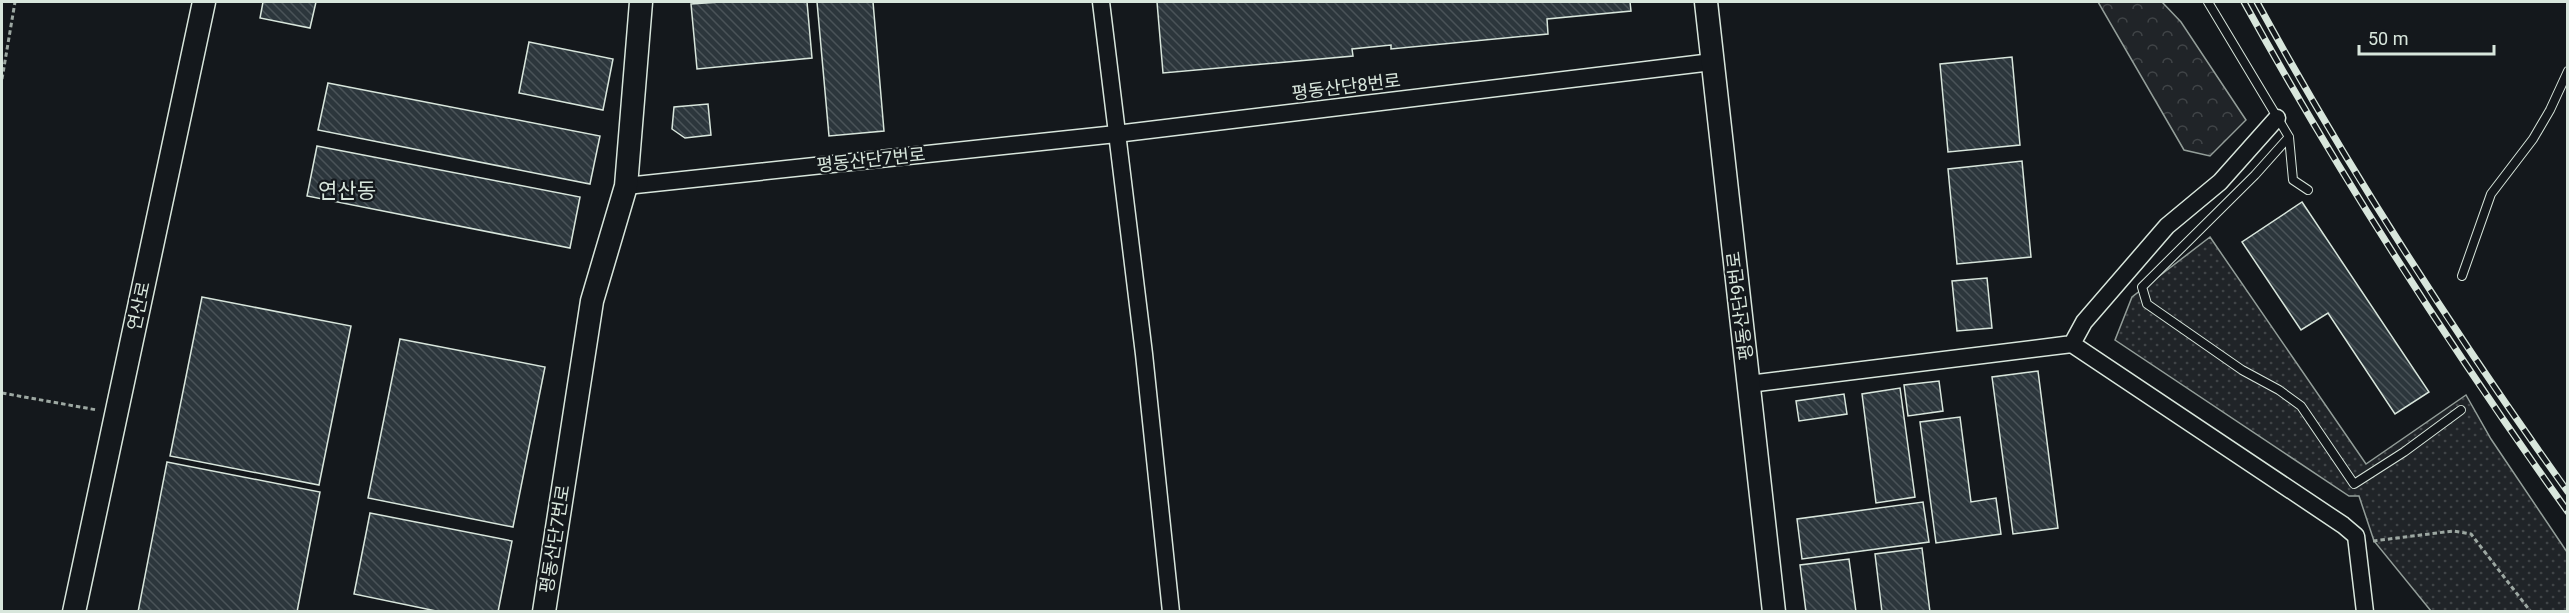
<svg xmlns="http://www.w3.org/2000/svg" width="2569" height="613" viewBox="0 0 2569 613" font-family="Roboto,'Noto Sans KR',sans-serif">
	<defs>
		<pattern id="forest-crowns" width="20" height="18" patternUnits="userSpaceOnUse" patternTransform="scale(1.5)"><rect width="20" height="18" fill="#202428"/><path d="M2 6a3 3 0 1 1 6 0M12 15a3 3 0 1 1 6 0" fill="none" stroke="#404447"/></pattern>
		<pattern id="park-dots" width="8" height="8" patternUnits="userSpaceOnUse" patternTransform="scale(1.5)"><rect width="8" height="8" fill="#202428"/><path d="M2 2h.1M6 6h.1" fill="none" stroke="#404447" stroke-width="1.8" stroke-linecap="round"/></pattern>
		<pattern id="building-back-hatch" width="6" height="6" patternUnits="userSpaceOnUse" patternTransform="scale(1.5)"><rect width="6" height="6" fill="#2c363c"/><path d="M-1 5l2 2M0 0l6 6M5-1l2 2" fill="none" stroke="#4a5358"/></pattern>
	</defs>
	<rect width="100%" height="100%" fill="#14181c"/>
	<path fill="url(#forest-crowns)" stroke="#939e99" stroke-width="1.5" d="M2098,2H2162L2181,22L2246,120L2210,156L2184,150Z"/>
	<path fill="url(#park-dots)" stroke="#939e99" stroke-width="1.5" d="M2210,237L2366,464L2466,395L2491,439L2567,552V611H2431L2374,541L2359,496H2349L2115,340L2132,297Z"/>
	<path fill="url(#building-back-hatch)" stroke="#d8e6dc" stroke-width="1.5" d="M263,2H316L310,28L260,18Z
		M720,2H807L812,58L697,69L691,4Z
		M817,2H873L884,131L829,136Z
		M1157,2H1630L1631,11L1547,19L1548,34L1391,49V45L1352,49L1353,56L1163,73Z
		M529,42L613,59L603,110L519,93Z
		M2012,57L2020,145L1948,152L1940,64Z
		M328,83L600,136L590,184L318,130Z
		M708,104L711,135L685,138L672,129L674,107Z
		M317,146L580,197L570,248L307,196Z
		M2022,161L2031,257L1957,264L1948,169Z
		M2302,202L2429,392L2395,414L2328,313L2301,330L2242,242Z
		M1987,278L1992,328L1957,331L1952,281Z
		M202,297L351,326L319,485L170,456Z
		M400,339L545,367L513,527L368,498Z
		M2038,371L2058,528L2013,534L1992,377Z
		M1939,381L1943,411L1908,416L1904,385Z
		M1900,388L1915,497L1876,503L1862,394Z
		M1844,394L1847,414L1799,421L1796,401Z
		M1960,417L1971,502L1996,498L2001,534L1936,543L1920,422Z
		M167,462L320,492L297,612H138Z
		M1923,502L1929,542L1802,559L1797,519Z
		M370,513L512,541L498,612H441L354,594Z
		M1922,548L1930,612H1882L1875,554Z
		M1849,559L1856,612H1806L1800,565Z"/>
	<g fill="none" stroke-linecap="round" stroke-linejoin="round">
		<g stroke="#d8e6dc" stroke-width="10">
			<path id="lane" d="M2208,2L2289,137L2293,180L2308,190
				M2289,137L2255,175L2142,287L2147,304L2242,370L2279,390L2301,406L2354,484L2404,452L2461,410
				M2462,276L2491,194L2533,139L2550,110L2568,71"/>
		</g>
		<g stroke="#d8e6dc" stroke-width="19">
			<path id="street" d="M1101,2L1144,354L1171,612
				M2277,118L2220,182L2167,226L2084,322L2072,344L2343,525L2356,536L2365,612
				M626,186L1116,134L1712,62
				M1749,384L2072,344"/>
		</g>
		<g stroke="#d8e6dc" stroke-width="25">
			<path id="secondary" d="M1706,2L1774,612
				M74,612L204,2
				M544,612L592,301L626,186L641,2"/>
		</g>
		<path stroke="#9da8a2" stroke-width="3" stroke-dasharray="4.5 3" stroke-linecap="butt" d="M2,79L15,2
			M2,393L97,410
			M2373,541L2453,531L2471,534L2531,612"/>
		<use href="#lane" stroke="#14181c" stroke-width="8"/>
		<use href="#street" stroke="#14181c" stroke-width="16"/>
		<use href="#secondary" stroke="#14181c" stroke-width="22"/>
		<g stroke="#d8e6dc" stroke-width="7">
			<path id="rail" d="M2244,2C2341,178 2451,348 2568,512
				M2257,2C2350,172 2455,334 2568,492"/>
		</g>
		<use href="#rail" stroke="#14181c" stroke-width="4.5" stroke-dasharray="14" stroke-linecap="butt"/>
	</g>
	<g text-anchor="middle" stroke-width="4.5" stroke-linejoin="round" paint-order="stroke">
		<g font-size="18" fill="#d8e6dc" stroke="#14181c">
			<text transform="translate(1346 87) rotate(-7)" y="6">평동산단8번로</text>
			<text transform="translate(871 160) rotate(-6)" y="6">평동산단7번로</text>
			<text transform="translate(139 306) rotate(-78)" y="6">연산로</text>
			<text transform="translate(1740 306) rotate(-97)" y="6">평동산단9번로</text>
			<text transform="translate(555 539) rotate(-81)" y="6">평동산단7번로</text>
		</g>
		<g font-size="21" fill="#d8e6dc" stroke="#14181c">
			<text x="347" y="198">연산동</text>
		</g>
	</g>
	<rect width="2569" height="613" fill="none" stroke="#d8e6dc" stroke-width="6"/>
	<path d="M2359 45v9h135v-9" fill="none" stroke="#d8e6dc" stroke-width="3"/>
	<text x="2368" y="45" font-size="18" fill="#d8e6dc" stroke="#14181c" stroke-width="4.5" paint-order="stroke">50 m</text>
</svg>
